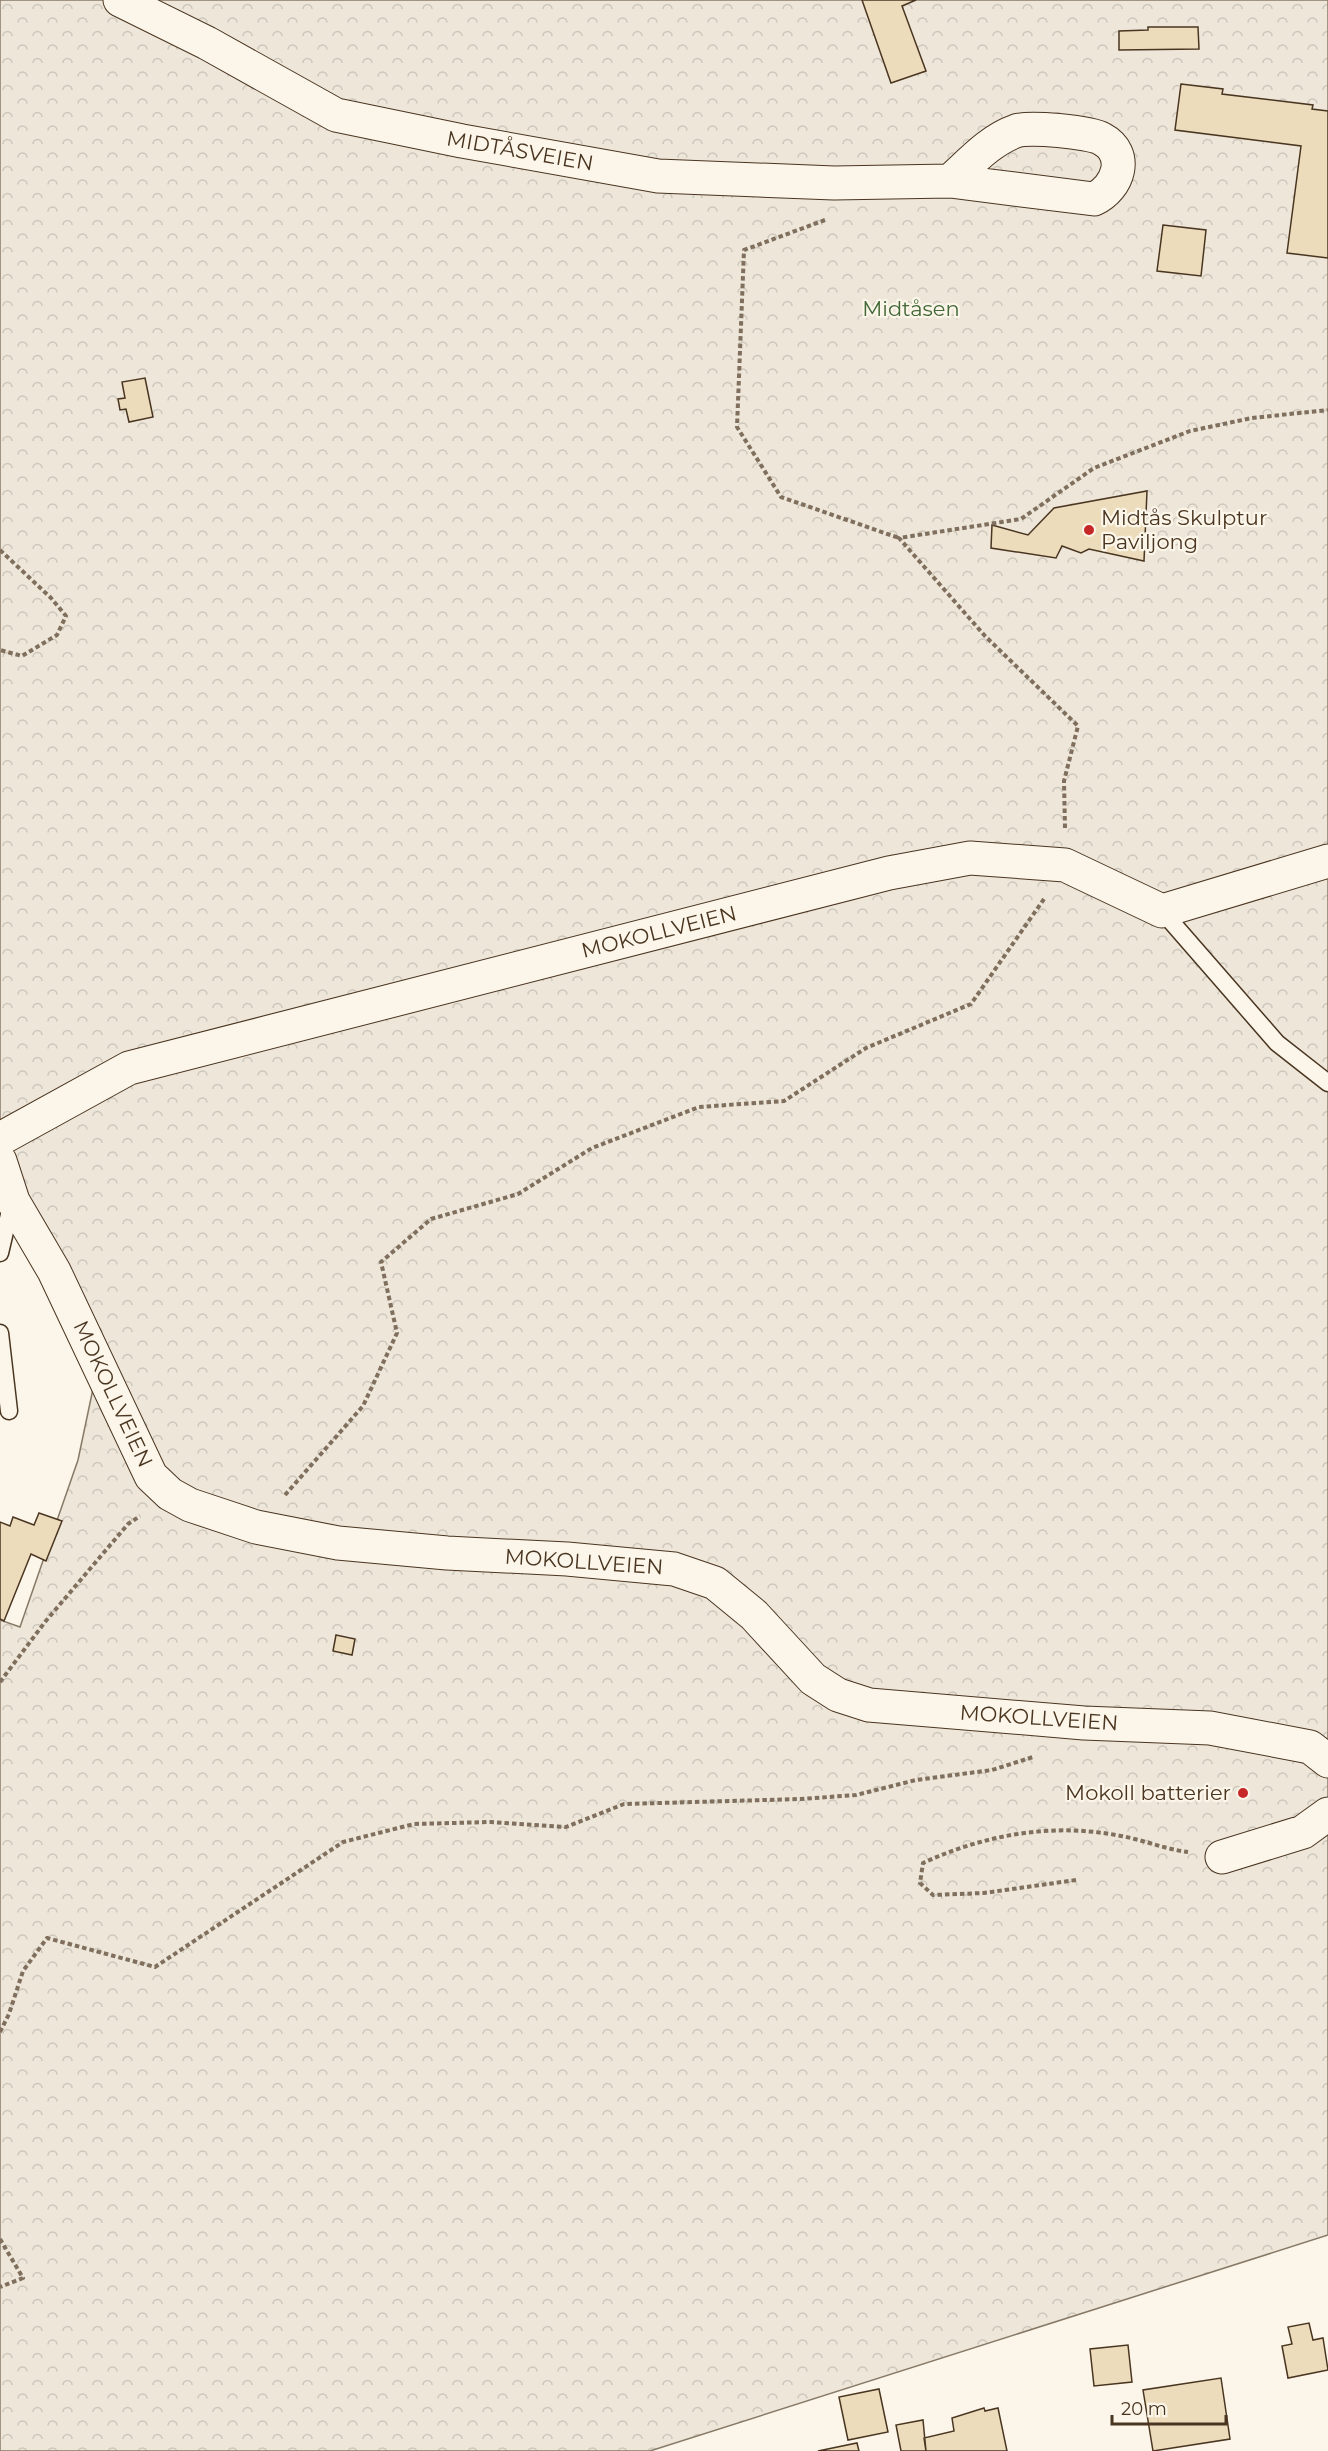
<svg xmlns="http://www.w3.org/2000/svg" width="1328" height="2451" viewBox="0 0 1328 2451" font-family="Montserrat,sans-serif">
	<defs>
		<pattern id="forest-crowns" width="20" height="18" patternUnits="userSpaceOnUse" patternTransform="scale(1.5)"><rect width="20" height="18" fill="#ede6d9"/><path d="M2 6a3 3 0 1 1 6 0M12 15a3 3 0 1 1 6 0" fill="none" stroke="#cdc6ba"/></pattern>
	</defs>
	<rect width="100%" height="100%" fill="#fbf6e9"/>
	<path fill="url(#forest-crowns)" stroke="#887966" stroke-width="1.5" d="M0,0H1328V2235L650,2451H0V1620L20,1627L78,1460L94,1384L0,1183Z"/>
	<path fill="#ecdcbc" stroke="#4a3520" stroke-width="1.5" d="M862,0H916L902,6L926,71L891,83Z
		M1148,27H1198L1199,49L1119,50V31L1148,30Z
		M1181,84L1223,89L1222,94L1313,105L1312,109L1328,111V258L1287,253L1301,146L1175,130Z
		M1163,225L1206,230L1201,276L1157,271Z
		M145,378L153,417L129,422L126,409L120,410L118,399L125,398L122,382Z
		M1147,491L1144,561L1089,549L1081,553L1062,546L1056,558L991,548L992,525L1028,535L1054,508Z
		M39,1513L62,1521L46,1561L31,1554L4,1621L0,1619V1522L10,1526L13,1517L34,1525Z
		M336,1635L355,1639L352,1655L333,1651Z
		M1309,2323L1313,2340L1323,2338L1328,2370L1288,2378L1282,2346L1292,2344L1288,2327Z
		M1128,2345L1132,2382L1094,2386L1090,2349Z
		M1221,2378L1230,2439L1153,2451L1143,2390Z
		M879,2389L888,2432L848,2440L839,2397Z
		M984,2408L985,2411L998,2408L1007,2451H926L924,2438L954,2431L952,2418Z
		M923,2420L926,2451H901L896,2425Z
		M857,2443L859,2451H818Z"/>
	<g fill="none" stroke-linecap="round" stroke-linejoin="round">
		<g stroke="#4a3520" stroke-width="19">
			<path id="service" d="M1162,911L1277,1043L1328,1083
				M0,1253L12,1202
				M0,1333L9,1411"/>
		</g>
		<g stroke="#4a3520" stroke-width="35">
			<path id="minor" d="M120,0L207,43L336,115L462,141L658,176L834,183L950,181L1094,199C1118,188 1130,154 1102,139C1090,132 1027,126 1016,131C990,140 970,163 950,181
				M0,1139L129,1068L889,873L970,858L1065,865L1162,911L1328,861
				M0,1161L13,1201L54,1271L151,1476L170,1494L190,1505L256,1527L338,1543L447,1553L567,1559L674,1569L715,1583L754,1615L813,1679L838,1695L869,1705L1084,1723L1210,1728L1310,1747L1328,1761
				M1222,1857L1303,1832L1328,1814"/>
		</g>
		<path stroke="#7f6f5c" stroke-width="4" stroke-dasharray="4.5 3" stroke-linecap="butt" d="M825,220L744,250L737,427L781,497L899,538
			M0,550L51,598L66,616L57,635L22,656L0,650
			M1065,828L1064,781L1078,726L985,636L899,538L1021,519L1094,468L1190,431L1252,418L1328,410
			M285,1495L363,1406L397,1333L381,1262L431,1219L518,1194L592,1148L699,1107L784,1101L866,1048L971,1004L1044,899
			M0,1682L45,1622L128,1524L140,1516
			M1076,1880L984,1893L933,1895L920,1883L923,1863C984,1835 1050,1823 1116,1835C1141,1839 1164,1849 1188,1852
			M0,2032L9,2014L23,1971L47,1938L155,1967L343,1842L414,1824L491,1822L566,1827L624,1804L801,1799L856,1795L916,1780L992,1770L1033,1757
			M0,2239L23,2278L0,2287"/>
		<use href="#service" stroke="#fbf6e9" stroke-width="16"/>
		<use href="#minor" stroke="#fbf6e9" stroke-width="33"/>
	</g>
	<g fill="#c62828" stroke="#fbf6e9" stroke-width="2">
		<circle cx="1089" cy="530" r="6"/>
		<circle cx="1243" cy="1793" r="6"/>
	</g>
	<g text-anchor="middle" stroke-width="4.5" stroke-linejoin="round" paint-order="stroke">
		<g font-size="21" fill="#4a3520" stroke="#fbf6e9">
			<text transform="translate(520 151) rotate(10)" y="7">MIDTÅSVEIEN</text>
			<text transform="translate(659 932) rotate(-14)" y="7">MOKOLLVEIEN</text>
			<text transform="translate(113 1394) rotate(65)" y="7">MOKOLLVEIEN</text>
			<text transform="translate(584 1562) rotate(4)" y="7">MOKOLLVEIEN</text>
			<text transform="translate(1039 1718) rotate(4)" y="7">MOKOLLVEIEN</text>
		</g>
		<g font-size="21" fill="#436837" stroke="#fbf6e9">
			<text x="911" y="316">Midtåsen</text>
		</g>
		<g font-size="21" fill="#4a3520" stroke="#fbf6e9" text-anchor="start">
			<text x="1101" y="525">Midtås Skulptur<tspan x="1101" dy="24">Paviljong</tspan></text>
			<text x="1231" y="1800" text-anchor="end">Mokoll batterier</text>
		</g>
	</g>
	<path d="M1112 2415v9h114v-9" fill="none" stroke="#4a3520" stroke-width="3"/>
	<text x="1121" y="2415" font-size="18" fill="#4a3520" stroke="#fbf6e9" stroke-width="4.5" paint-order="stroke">20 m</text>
</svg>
